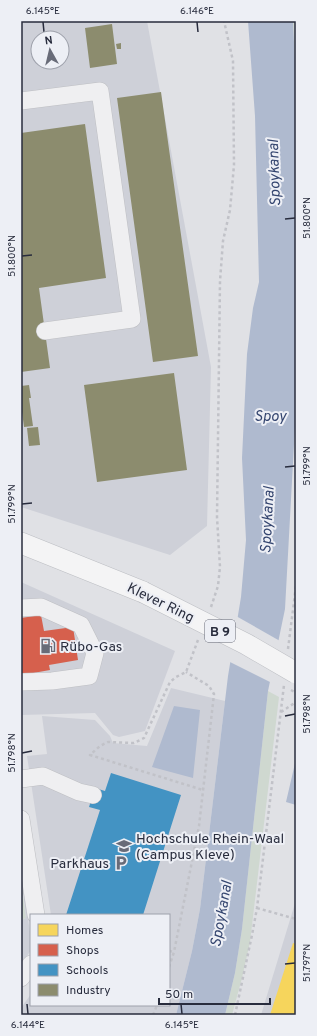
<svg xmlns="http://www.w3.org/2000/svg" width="317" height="1036" viewBox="0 0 317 1036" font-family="Overpass,sans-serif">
	<rect width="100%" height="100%" fill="#e0e1e5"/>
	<path fill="#ced0d8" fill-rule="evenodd" d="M36,21H147L211,367L207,526L170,555L21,507V23ZM38,38H62V62H38Z
		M21,582L175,651L145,731L119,737L113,735L95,713L21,715Z
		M171,688L225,701L200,909L192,951L176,1015H21V1008L31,994V1005H169V915H51L27,756L47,754L42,716L95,720L110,736L113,743L147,746Z
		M21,875L31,938V950L21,965V920L26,918Z
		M296,900V1015H261Z"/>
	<path fill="#cfd8d0" d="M293,21H296V85Z
		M268,691L279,697L250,942L242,978L232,1015H225L235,973L242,929Z
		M21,882L26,918L21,920Z"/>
	<path fill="#afbacf" d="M248,21H293L296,85V408L285,609L268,691L242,929L235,973L225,1015H176L192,951L200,909L228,676L241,597L246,540L242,458L247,354L253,308L259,282L255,116Z
		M174,706L200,710L193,778L152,767Z
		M296,759V805L286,802Z"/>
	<path fill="#e0e1e5" d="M236,616L280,641L272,683L228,661Z"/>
	<path fill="#f6d55c" d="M293,943L296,944V1015H270Z"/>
	<path fill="#d6604d" d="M41,615L44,631L73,627L78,660L49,665L50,670L22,675L21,665V618Z"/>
	<path fill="#4393c3" d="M111,773L181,795L143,915H66L100,810L89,807L95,788L105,791Z"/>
	<path fill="#8c8c6e" d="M112,24L117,64L90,68L85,28Z
		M121,43V49H117L116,44Z
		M161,92L198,356L153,362L117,98Z
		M85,124L106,278L39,288L50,368L21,372V133Z
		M174,373L187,470L97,482L84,385Z
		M29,385L31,398H29L33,426L24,427L21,404V386Z
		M38,427L40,445L29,446L27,428Z"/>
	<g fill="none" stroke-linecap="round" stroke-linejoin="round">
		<g stroke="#bebfc3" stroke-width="18">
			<path id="minor" d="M21,101L100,91L132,319L45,331
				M21,608L41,607L81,625L95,653L89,676L52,681L21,682
				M21,779L43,776L79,792L93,795
				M21,819L36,915
				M21,978L31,964"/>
		</g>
		<g stroke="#bcbec3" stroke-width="22">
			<path id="major" d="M21,543L143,592"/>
		</g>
		<path stroke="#c1c2c8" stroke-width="2.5" stroke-dasharray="3 3" stroke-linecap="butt" d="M211,607L218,586L220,567L217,517L220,281L223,241L230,210L234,165L233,61L224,21
			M198,640L186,672L176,677L170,682L144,738L134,743L108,742L100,746L90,755L203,790
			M288,649L296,586
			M281,712L296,702
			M257,908L296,919
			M169,951L174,952
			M169,967L174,952L199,826L214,694L209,686L186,672
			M153,1015L157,1005
			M235,1015L252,935L257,908L284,685"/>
		<use href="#minor" stroke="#efeff1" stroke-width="17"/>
		<use href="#major" stroke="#f4f4f5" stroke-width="21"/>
		<g stroke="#bcbec3" stroke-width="22" stroke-linecap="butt">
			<path id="major-bridge" d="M143,592L246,644L296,673"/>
		</g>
		<path stroke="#c1c2c8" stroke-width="2.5" stroke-dasharray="3 3" stroke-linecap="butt" d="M291,690L296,693"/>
		<use href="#major-bridge" stroke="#f4f4f5" stroke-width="21"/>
	</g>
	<path fill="none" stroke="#282c3d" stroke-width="1.5" d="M43,22L44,32M197,22L198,32M285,219L295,218M22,256L32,255M285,467L295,466M22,504L32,503M285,716L295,714M22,753L32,751M285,964L295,963M27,1004L28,1014M181,1004L182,1014"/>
	<defs>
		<g id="fuel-bare" transform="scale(1.2)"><path d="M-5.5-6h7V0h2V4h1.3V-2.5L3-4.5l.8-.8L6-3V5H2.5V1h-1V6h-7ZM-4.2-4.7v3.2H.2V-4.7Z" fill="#686b78" stroke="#edeff5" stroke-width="2.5" paint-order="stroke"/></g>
		<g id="university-bare" transform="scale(1.2)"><path d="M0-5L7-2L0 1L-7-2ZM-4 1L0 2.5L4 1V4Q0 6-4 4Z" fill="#686b78" stroke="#edeff5" stroke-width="2.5" paint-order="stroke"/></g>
		<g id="parking-bare" transform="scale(1.2)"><path d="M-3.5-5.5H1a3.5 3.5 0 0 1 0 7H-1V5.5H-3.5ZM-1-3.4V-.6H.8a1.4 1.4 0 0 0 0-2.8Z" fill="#686b78" stroke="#edeff5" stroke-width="2.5" paint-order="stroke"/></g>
	</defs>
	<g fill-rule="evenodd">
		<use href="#fuel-bare" x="48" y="646"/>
		<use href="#university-bare" x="124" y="846"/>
		<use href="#parking-bare" x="121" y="863"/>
	</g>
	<g text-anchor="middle" stroke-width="4" stroke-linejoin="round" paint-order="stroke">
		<rect fill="#edeff5" stroke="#636674" stroke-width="1" x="205" y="620" width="30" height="22" rx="3"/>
		<g font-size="13" font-weight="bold" fill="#282c3d">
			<text x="220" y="636">B 9</text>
		</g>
		<g font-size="14" fill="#282c3d" stroke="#edeff5">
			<text transform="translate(161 602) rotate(26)" y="5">Klever Ring</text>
		</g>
		<g font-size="14" fill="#282c3d" stroke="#edeff5" text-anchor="start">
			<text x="60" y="651">Rübo-Gas</text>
			<text x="136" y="843">Hochschule Rhein-Waal<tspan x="136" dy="16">(Campus Kleve)</tspan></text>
			<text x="109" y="868" text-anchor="end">Parkhaus</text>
		</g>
		<g font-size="15" font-style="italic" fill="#34456f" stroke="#edeff5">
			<text transform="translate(274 173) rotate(-92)" y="5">Spoykanal</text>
			<text x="270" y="421">Spoy</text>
			<text transform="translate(267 520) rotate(-87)" y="5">Spoykanal</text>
			<text transform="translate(221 914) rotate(-80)" y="5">Spoykanal</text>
		</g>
	</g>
	<rect width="317" height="1036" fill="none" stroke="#edeff5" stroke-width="44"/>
	<rect x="30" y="914" width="140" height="92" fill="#edeff5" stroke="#9ea1ab"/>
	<rect x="38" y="924" width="20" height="12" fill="#f6d55c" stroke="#9ea1ab"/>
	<text x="66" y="934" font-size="12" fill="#282c3d">Homes</text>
	<rect x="38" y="944" width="20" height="12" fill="#d6604d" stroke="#9ea1ab"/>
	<text x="66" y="954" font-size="12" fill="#282c3d">Shops</text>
	<rect x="38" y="964" width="20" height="12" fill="#4393c3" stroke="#9ea1ab"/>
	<text x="66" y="974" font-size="12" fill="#282c3d">Schools</text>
	<rect x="38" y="984" width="20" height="12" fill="#8c8c6e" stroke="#9ea1ab"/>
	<text x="66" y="994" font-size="12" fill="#282c3d">Industry</text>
	<g transform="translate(50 50) rotate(352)"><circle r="19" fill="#edeff5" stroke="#9ea1ab"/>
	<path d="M0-3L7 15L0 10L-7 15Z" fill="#686b78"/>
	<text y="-6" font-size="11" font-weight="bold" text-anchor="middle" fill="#282c3d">N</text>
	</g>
	<path d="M159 998v6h111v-6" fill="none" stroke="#282c3d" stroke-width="2"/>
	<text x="165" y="998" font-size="12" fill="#282c3d" stroke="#edeff5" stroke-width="3" paint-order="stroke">50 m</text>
	<rect x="22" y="22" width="273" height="992" fill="none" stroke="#282c3d" stroke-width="1.5"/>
	<g font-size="10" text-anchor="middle" fill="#282c3d">
		<text x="43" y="14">6.145°E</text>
		<text x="197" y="14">6.146°E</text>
		<text transform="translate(306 218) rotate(-90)" y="4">51.800°N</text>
		<text transform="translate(11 256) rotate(-90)" y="4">51.800°N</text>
		<text transform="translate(306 466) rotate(-90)" y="4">51.799°N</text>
		<text transform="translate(11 504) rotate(-90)" y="4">51.799°N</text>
		<text transform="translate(306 714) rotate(-90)" y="4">51.798°N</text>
		<text transform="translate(11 753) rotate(-90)" y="4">51.798°N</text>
		<text transform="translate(306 963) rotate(-90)" y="4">51.797°N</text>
		<text x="28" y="1028">6.144°E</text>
		<text x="182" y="1028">6.145°E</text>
	</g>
</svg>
